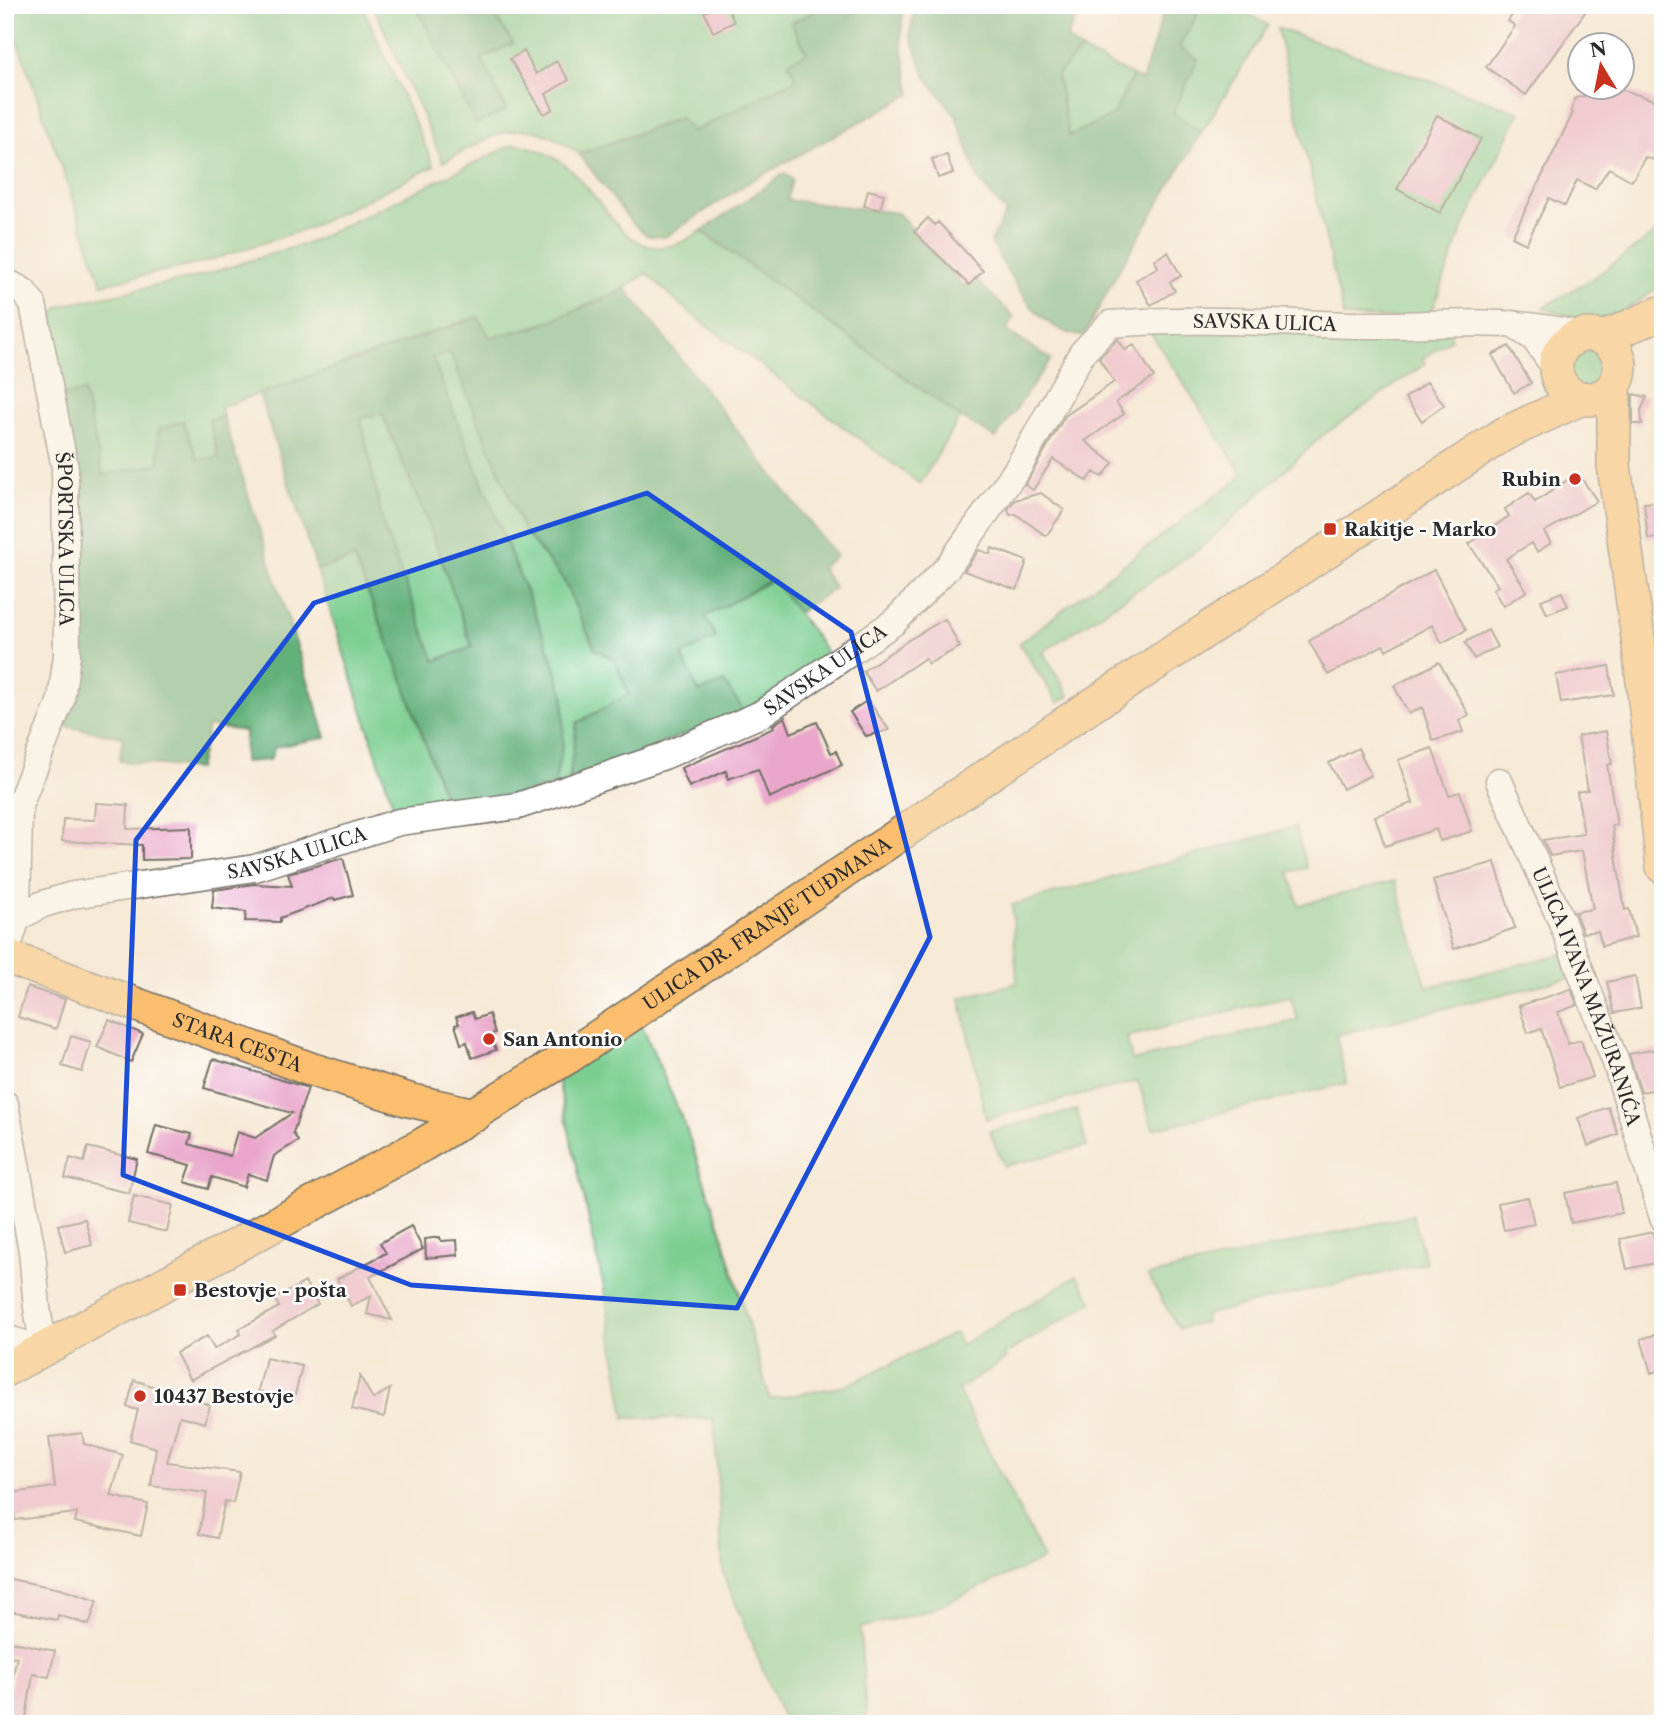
<svg xmlns="http://www.w3.org/2000/svg" width="1668" height="1729" viewBox="0 0 1668 1729" font-family="'Libre Caslon Text',serif">
	<rect width="100%" height="100%" fill="#fff"/>
	<filter id="ink" filterUnits="userSpaceOnUse"><feTurbulence type="fractalNoise" baseFrequency=".0143" numOctaves="2"/><feDisplacementMap in="SourceGraphic" scale="14" xChannelSelector="R" yChannelSelector="G"/><feConvolveMatrix kernelMatrix="1 2 1 2 8 2 1 2 1" color-interpolation-filters="sRGB"/></filter>
	<filter id="wash" filterUnits="userSpaceOnUse"><feTurbulence type="fractalNoise" baseFrequency=".00686" numOctaves="4" result="noise"/><feDisplacementMap in="SourceGraphic" scale="28" xChannelSelector="R" yChannelSelector="G"/><feGaussianBlur stdDeviation="1.57" result="paint"/><feColorMatrix in="noise" values="0 0 0 0 0 0 0 0 0 0 0 0 0 0 0 0 0 1.4 0 .05"/><feComposite in="paint" operator="in"/></filter>
	<g filter="url(#wash)">
		<rect width="100%" height="100%" fill="#f6e9d5"/>
		<path fill="#7bce90" stroke="#537c5e" stroke-width="2" fill-rule="evenodd" d="M5,5H362L434,166L309,228L198,264L102,284Z
			M373,5H415L476,124L506,109L482,59L513,43L488,5H826L791,23L807,53L797,79L692,132L680,118L579,154C523,110 498,134 443,162Z
			M1203,5H1233L1268,25L1202,132L1173,113L1197,59L1179,47Z
			M1277,28L1520,112L1465,223L1429,319L1344,317Z
			M1081,50L1133,76L1113,115L1069,136L1057,75Z
			M514,144C537,147 559,158 576,175C615,216 636,277 701,231L960,417L920,484L680,305L647,273C602,307 544,326 490,337L477,317L221,407L223,416L209,420L219,457L198,460L183,422L159,464L103,476L84,392L61,396L45,325L60,306L197,277L310,242Z
			M1663,227V284C1611,321 1606,328 1543,308L1599,274Z
			M1147,327L1448,331L1452,339L1422,359L1425,364L1322,436L1201,548L1043,652L1069,696L1058,703L1019,643L1243,475Z
			M1567 367a21 21 0 1 1 42 0a21 21 0 1 1-42 0Z
			M450,353L524,531L563,579L595,649L614,659L629,695L577,723L569,781L554,787L563,741L564,696L549,649L432,358Z
			M382,413L432,533L472,647L434,661L384,528L361,418Z
			M354,558L400,672L448,808L396,814L317,570Z
			M773,579L831,658L744,711L699,692L681,656L716,637L704,617Z
			M1295,827L1307,868L1289,872L1299,905L1395,881L1427,987L1562,954L1569,978L1336,1035L1347,1083L1153,1129L1138,1081L986,1119L960,998L1017,983L1012,905ZM1290,996L1298,1020L1132,1061L1127,1037Z
			M640,1021L686,1128L722,1233L770,1399L845,1386L955,1333L961,1345L1077,1276L1093,1302L1004,1355L1006,1359L958,1390L1044,1559L927,1611L860,1628L867,1724H785L723,1573L714,1419L625,1418L604,1288L557,1076Z
			M1077,1110L1087,1146L1004,1166L989,1131Z
			M1413,1215L1426,1263L1204,1315L1206,1322L1179,1329L1148,1276Z"/>
		<path fill="#64b17a" stroke="#486e52" stroke-width="2" fill-rule="evenodd" d="M415,5H488L513,43L482,59L506,110L476,124Z
			M826,5H840L848,15L869,5H903L901,40L911,94L751,181L665,237L648,236L632,223L579,154L681,118L693,132L796,79L788,62L807,53L791,23Z
			M915,5H1081L1067,39L1081,50L1057,75L1069,136L1113,115L1133,76L1142,80L1166,5H1203L1179,47L1198,59L1173,113L1202,132L1120,268L1084,336C1037,333 1011,278 991,242L1006,212L979,181L956,116L926,77L910,34Z
			M785,173L792,179L787,200L898,213L963,286L974,278L1014,317L1007,331L1051,359L996,438L960,417L702,231Z
			M626,289L836,556L821,568L835,588L798,613L773,579L705,617L716,637L682,656L699,692L724,682L744,711L569,781L577,723L629,694L614,659L595,649L563,579L524,531L450,353L432,358L549,649L564,696L563,741L554,787L448,808L400,672L354,558L317,570L259,394L478,317L490,337L534,328ZM382,413L432,533L472,647L435,661L384,528L361,418Z
			M84,392L103,475L159,464L158,430L183,421L198,460L219,457L209,420L223,416L326,737L275,747L270,760L244,762L245,731L208,726L198,769L119,761L123,737L64,726L61,396Z"/>
		<g id="blocks">
			<path fill="#e9a6ca" d="M719,5H726L734,22L713,32L704,12Z
				M1519,5H1590L1526,95L1486,67L1515,26L1508,21Z
				M524,51L536,74L556,61L569,80L546,94L553,109L544,114L510,59Z
				M1620,89L1663,103V137L1654,160L1645,157L1632,181L1609,168L1595,189L1577,180L1565,206L1549,198L1526,244L1512,237L1573,113L1571,112L1575,98Z
				M1437,115L1481,139L1440,213L1397,189Z
				M947,155L953,173L938,178L932,159Z
				M868,190L884,194L880,210L864,206Z
				M928,218L935,225L938,222L983,271L969,285L914,232Z
				M1168,252L1181,276L1170,282L1175,291L1151,305L1136,280L1158,267L1154,260Z
				M1118,339L1125,350L1134,345L1154,377L1116,402L1124,414L1085,441L1113,463L1102,477L1094,472L1087,481L1053,459L1033,490L1025,485L1065,416L1114,382L1099,358Z
				M1509,346L1531,383L1514,393L1492,355Z
				M1427,382L1444,405L1422,421L1405,398Z
				M1633,394L1647,397L1641,410L1642,424H1633Z
				M1578,473L1597,501L1544,532L1551,543L1537,552L1531,543L1506,559L1527,591L1503,606L1493,589L1498,586L1469,544L1509,516L1505,509L1529,493L1535,502Z
				M1041,493L1064,510L1046,536L1016,514L1010,515L1008,509L1015,500Z
				M1663,501V537L1648,539L1644,503Z
				M992,548L1027,561L1017,590L964,571L979,550L990,554Z
				M1434,570L1466,630L1442,643L1432,625L1386,650L1383,645L1328,675L1309,641Z
				M1562,592L1568,606L1547,614L1541,600Z
				M945,619L960,647L928,664L925,658L876,691L863,671L910,639Z
				M1488,630L1497,647L1474,659L1465,642Z
				M1439,662L1469,715L1459,721L1463,732L1433,741L1422,707L1409,714L1394,686Z
				M1609,666L1614,695L1561,703L1556,675Z
				M868,700L889,730L866,736L850,712Z
				M785,717L791,733L817,722L831,753L836,751L842,765L769,798L758,769L728,779L726,771L689,787L681,768L774,728L773,725Z
				M1606,731L1612,764L1607,765L1617,825L1612,826L1618,869L1625,910L1629,909L1636,937L1602,946L1598,931L1583,933L1575,912L1593,909L1582,851L1550,856L1543,840L1584,834L1577,792L1588,790L1578,736Z
				M1358,748L1371,775L1343,789L1329,763Z
				M1432,748L1449,795L1460,792L1472,831L1440,841L1436,829L1385,846L1375,816L1413,803L1398,760Z
				M96,803L128,805L127,829L191,827V859L142,860V845L62,841L63,819L95,820Z
				M343,858L353,895L335,900L334,898L280,918V922L245,921L246,912L212,908L214,890L254,884L292,886L288,874Z
				M1495,862L1515,928L1454,949L1433,880Z
				M1635,976L1641,1008L1614,1013L1607,982Z
				M27,987L65,999L56,1029L18,1017Z
				M1571,989L1577,1005L1558,1012L1568,1044L1581,1040L1593,1077L1560,1087L1541,1028L1528,1033L1519,1006Z
				M472,1012L475,1019L489,1014L495,1033L490,1035L496,1050L472,1058L467,1042L461,1044L455,1025L459,1024L456,1017Z
				M109,1020L143,1034L131,1062L97,1047Z
				M71,1036L91,1042L82,1072L62,1066Z
				M1663,1048V1088L1641,1092L1629,1054Z
				M213,1059L308,1088L293,1133L298,1141L274,1156L267,1180L248,1174L244,1187L212,1177L208,1189L185,1182L191,1165L148,1154L156,1125L192,1134L189,1144L230,1156L237,1132L255,1138L292,1113L204,1088Z
				M1608,1107L1618,1134L1588,1146L1578,1118Z
				M88,1147L137,1159L129,1193L65,1178L70,1158L84,1162Z
				M1616,1183L1622,1213L1571,1223L1565,1193Z
				M134,1196L173,1205L167,1232L128,1223Z
				M1528,1197L1534,1224L1504,1230L1498,1203Z
				M85,1219L92,1245L65,1252L58,1225Z
				M411,1226L423,1249L370,1277L392,1320L367,1314L371,1296L351,1306L337,1279L386,1253L380,1243Z
				M1653,1232L1660,1262L1627,1269L1620,1239Z
				M440,1237L441,1241L457,1240L458,1255L426,1258L425,1239Z
				M305,1282L318,1304L273,1331L275,1335L190,1380L176,1353L207,1336L214,1349L241,1334L239,1329L279,1307L275,1299Z
				M1663,1332V1369L1651,1373L1641,1339Z
				M266,1358L302,1366L294,1399L258,1391Z
				M360,1376L373,1399L390,1389L384,1417L352,1409Z
				M134,1380L210,1405L205,1423L180,1416L167,1462L240,1472L233,1503L225,1501L217,1538L199,1534L207,1493L151,1486L156,1448L130,1440L138,1410L127,1407Z
				M82,1433L84,1444L123,1455L111,1496L148,1504L141,1536L75,1522L77,1513L15,1520L12,1493L55,1487L49,1437Z
				M5,1578L60,1589L97,1601L89,1625L58,1615L57,1620L5,1610Z
				M5,1640L55,1651L49,1677L33,1674L25,1724H5V1693H9L17,1657L5,1656Z"/>
		</g>
	</g>
	<g filter="url(#ink)">
		<use href="#blocks" fill-opacity="0" stroke="#726e66" stroke-width="2"/>
		<g fill="none" stroke-linecap="round" stroke-linejoin="round">
			<g stroke="#726e66" stroke-width="29">
				<g id="minor">
					<path id="s1" d="M5,281L23,291L33,304L65,468L67,655L61,700L19,806L17,918L5,955"/>
					<path d="M1512,324L1534,338L1556,369"/>
					<path id="s2" d="M1499,781L1561,920L1616,1063L1663,1218"/>
					<path id="s3" d="M17,918L43,904L73,895L255,868L399,822L518,806L664,756L761,714L894,622L947,568L1018,468L1082,353L1110,324C1194,317 1277,323 1361,325C1435,326 1507,316 1579,335"/>
					<path d="M5,1104L32,1251L37,1308L44,1350L5,1338"/>
				</g>
			</g>
			<g stroke="#726e66" stroke-width="36">
				<g id="major">
					<circle cx="1588" cy="367" r="32"/>
					<path d="M1603,338L1663,312"/>
					<path d="M1614,386V466L1639,645L1663,867"/>
					<path id="s4" d="M5,956L310,1069L409,1100L475,1115"/>
					<path id="s5" d="M5,1370L424,1144L568,1057L1067,722L1504,434L1582,398"/>
				</g>
			</g>
			<use href="#minor" stroke="#fff" stroke-width="26"/>
			<use href="#major" stroke="#fabe6e" stroke-width="33"/>
		</g>
	</g>
	<path d="M0 0H1668V1729H0ZM647,493L851,632L930,937L737,1308L411,1285L123,1175L136,840L314,603Z" fill="#f6e9d5" fill-opacity=".55" fill-rule="evenodd"/>
	<path fill="none" stroke="#1d4ed8" stroke-width="5" stroke-linejoin="round" d="M647,493L851,632L930,937L737,1308L411,1285L123,1175L136,840L314,603Z"/>
	<g fill="#c8321e" stroke="#fff" stroke-width="2.5">
		<circle cx="1575" cy="479" r="7"/>
		<rect x="1323" y="522" width="14" height="14" rx="3.5"/>
		<circle cx="489" cy="1039" r="7"/>
		<rect x="173" y="1283" width="14" height="14" rx="3.5"/>
		<circle cx="140" cy="1396" r="7"/>
	</g>
	<g text-anchor="middle" stroke-width="5" stroke-linejoin="round" paint-order="stroke">
		<g font-size="19" fill="#2b2b2b" stroke="#fff">
			<text dy="7" stroke="none"><textPath href="#s3" startOffset="1463">SAVSKA ULICA</textPath></text>
			<text dy="7" stroke="none"><textPath href="#s1" startOffset="275">ŠPORTSKA ULICA</textPath></text>
			<text dy="7" stroke="none"><textPath href="#s3" startOffset="854">SAVSKA ULICA</textPath></text>
			<text dy="7" stroke="none"><textPath href="#s3" startOffset="289">SAVSKA ULICA</textPath></text>
			<text dy="7" stroke="none"><textPath href="#s5" startOffset="884">ULICA DR. FRANJE TUĐMANA</textPath></text>
			<text dy="7" stroke="none"><textPath href="#s2" startOffset="233">ULICA IVANA MAŽURANIĆA</textPath></text>
			<text dy="7" stroke="none"><textPath href="#s4" startOffset="248">STARA CESTA</textPath></text>
		</g>
		<g font-size="19" font-weight="bold" fill="#2b2b2b" stroke="#fff" text-anchor="start">
			<text x="1561" y="486" text-anchor="end">Rubin</text>
			<text x="1344" y="536">Rakitje - Marko</text>
			<text x="503" y="1046">San Antonio</text>
			<text x="194" y="1297">Bestovje - pošta</text>
			<text x="154" y="1403">10437 Bestovje</text>
		</g>
	</g>
	<rect width="1668" height="1729" fill="none" stroke="#fff" stroke-width="28"/>
	<g transform="translate(1601 66) rotate(350)"><circle r="33" fill="#ffffff" stroke="#aaaaaa" stroke-width="2"/>
	<path d="M0-5L12 26L0 18L-12 26Z" fill="#c8321e"/>
	<text y="-10" font-size="19" font-weight="bold" text-anchor="middle" fill="#2b2b2b">N</text>
	</g>
</svg>
